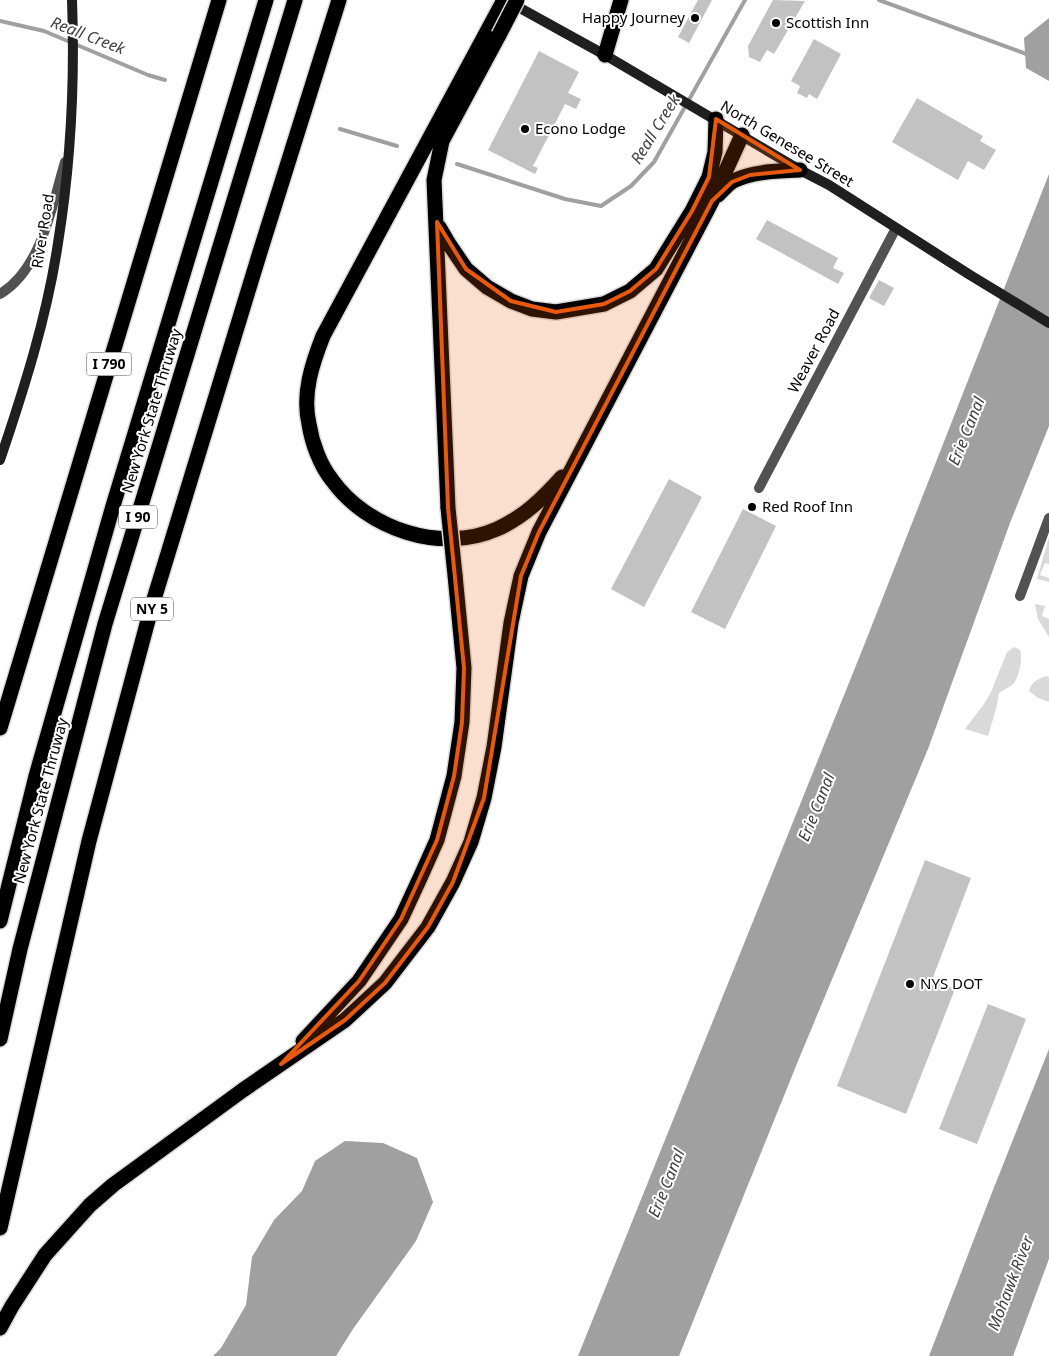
<svg xmlns="http://www.w3.org/2000/svg" width="1049" height="1356" viewBox="0 0 1049 1356" font-family="'Noto Sans',sans-serif">
	<rect width="100%" height="100%" fill="#fff"/>
	<path fill="#d9d9d9" d="M1049,537V564L1045,563L1040,575L1049,578V582L1037,579Z
		M1035,604L1045,606L1042,616L1049,619V637L1038,619Z
		M1014,647L1020,650C1023,658 1019,678 1013,684C1010,687 1003,690 999,693L996,709L988,736L965,729L984,704L991,692L1007,652Z
		M1046,676L1049,677V702L1038,698L1029,691C1031,682 1038,679 1046,676Z"/>
	<path fill="#a0a0a0" d="M1049,18V81L1026,68L1024,38Z
		M1049,174V426L1010,523L928,749L798,1061L679,1356H578L863,648Z
		M1049,1049V1259L1013,1356H929L991,1195Z
		M345,1141L383,1143L417,1158L433,1202L416,1241L353,1329L336,1356H213L221,1348L246,1305L252,1257L274,1220L302,1191L315,1161Z"/>
	<g fill="none" stroke-linecap="round" stroke-linejoin="round">
		<path stroke="#a0a0a0" stroke-width="4" d="M879,0L1029,55
			M0,21L44,31L148,75L165,80
			M340,129L397,146
			M457,164L565,199L601,206L631,186L654,162L745,0"/>
	</g>
	<path fill="#c2c2c2" d="M698,0H712L689,43L678,37Z
		M773,0L805,1L774,54L767,50L760,62L749,57L748,46Z
		M814,39L841,54L817,99L809,94L807,98L797,93L800,86L791,81Z
		M539,51L579,72L568,93L581,99L576,109L565,104L533,166L538,168L535,174L488,150Z
		M917,98L983,136L980,141L996,150L984,170L968,161L958,180L892,142Z
		M767,220L838,258L833,268L844,273L838,284L756,239Z
		M879,280L894,288L884,306L869,298Z
		M669,479L702,497L644,607L611,589Z
		M743,509L776,526L725,629L691,612Z
		M925,860L971,878L932,980L955,989L906,1114L837,1086Z
		M988,1004L1026,1019L977,1144L939,1129Z"/>
	<g fill="none" stroke-linecap="round" stroke-linejoin="round">
		<g stroke="#dbdbdb" stroke-width="18">
			<path id="highway" d="M504,0L323,336C312,364 302,394 309,424C312,443 320,465 332,480C367,529 441,554 497,529C524,517 543,498 562,477
				M605,55L621,0
				M718,195C723,190 728,184 733,181C754,171 778,171 800,170
				M439,227L449,244L466,269L487,287L511,301L532,309L556,312L604,304L630,291L656,269L692,211L709,177L715,152L716,119
				M448,508L434,180L442,141L499,35
				M0,728L219,0
				M0,921L36,776L113,506L266,0
				M0,1039L20,949L105,624L295,0
				M303,1041L359,981L401,919L420,878L437,840L454,776L462,722L464,668L455,575
				M0,1228L89,841L151,609L260,252L339,0
				M0,1328L12,1306L45,1255L90,1205L113,1185L243,1090L345,1020L385,983L428,927L453,882L471,842L484,798L494,747L511,623L521,576L539,532L712,201L742,135"/>
		</g>
		<path stroke="#525252" stroke-width="10" d="M0,294C42,269 52,205 65,162
			M759,488L896,228
			M1020,596L1049,518"/>
		<path stroke="#1f1f1f" stroke-width="10" d="M511,3L605,55L800,170L829,185L970,275L1049,323
			M0,460C24,389 47,317 58,243C71,162 75,82 72,0"/>
		<use href="#highway" stroke="#000" stroke-width="15"/>
		<g stroke="#dbdbdb" stroke-width="18" stroke-linecap="butt">
			<path id="highway-bridge" d="M499,35L517,0
				M448,508L455,575"/>
		</g>
		<use href="#highway-bridge" stroke="#000" stroke-width="15"/>
	</g>
	<path fill="#e8590c" fill-opacity="0.2" stroke="#e8590c" stroke-width="4" stroke-linejoin="round" d="M716,119L800,170L750,175L732,182L712,201L539,532L521,576L484,798L453,882L428,927L385,983L345,1020L281,1064L359,981L401,919L437,840L454,776L462,722L464,668L448,508L437,222L466,269L511,301L556,312L604,304L630,291L656,269L692,211L709,177Z"/>
	<g fill="#000" stroke="#fff" stroke-width="2">
		<circle cx="695" cy="18" r="5"/>
		<circle cx="776" cy="23" r="5"/>
		<circle cx="525" cy="129" r="5"/>
		<circle cx="752" cy="507" r="5"/>
		<circle cx="910" cy="984" r="5"/>
	</g>
	<g text-anchor="middle" stroke-width="4" stroke-linejoin="round" paint-order="stroke">
		<g fill="#fff" stroke="#4c4c4c" stroke-width="1">
			<rect x="86.5" y="352.5" width="45" height="23" rx="4"/>
			<rect x="119" y="505.5" width="38" height="23" rx="4"/>
			<rect x="131" y="597.5" width="42" height="23" rx="4"/>
		</g>
		<g font-size="14" font-weight="bold" fill="#000">
			<text x="109" y="369">I 790</text>
			<text x="138" y="522">I 90</text>
			<text x="152" y="614">NY 5</text>
		</g>
		<g font-size="15" fill="#000" stroke="#fff" text-anchor="start">
			<text x="685" y="23" text-anchor="end">Happy Journey</text>
			<text x="786" y="28">Scottish Inn</text>
			<text x="535" y="134">Econo Lodge</text>
			<text x="762" y="512">Red Roof Inn</text>
			<text x="920" y="989">NYS DOT</text>
		</g>
		<g font-size="15" fill="#000" stroke="#fff">
			<text transform="translate(787 144) rotate(31)" y="5">North Genesee Street</text>
			<text transform="translate(43 231) rotate(-81)" y="5">River Road</text>
			<text transform="translate(814 351) rotate(-62)" y="5">Weaver Road</text>
			<text transform="translate(152 411) rotate(-73)" y="5">New York State Thruway</text>
			<text transform="translate(41 801) rotate(-75)" y="5">New York State Thruway</text>
		</g>
		<g font-size="16" font-style="italic" fill="#414141" stroke="#fff">
			<text transform="translate(88 35) rotate(21)" y="6">Reall Creek</text>
			<text transform="translate(655 129) rotate(-58)" y="6">Reall Creek</text>
			<text transform="translate(966 431) rotate(-68)" y="6">Erie Canal</text>
			<text transform="translate(816 807) rotate(-68)" y="6">Erie Canal</text>
			<text transform="translate(666 1183) rotate(-68)" y="6">Erie Canal</text>
			<text transform="translate(1010 1283) rotate(-69)" y="6">Mohawk River</text>
		</g>
	</g>
</svg>
